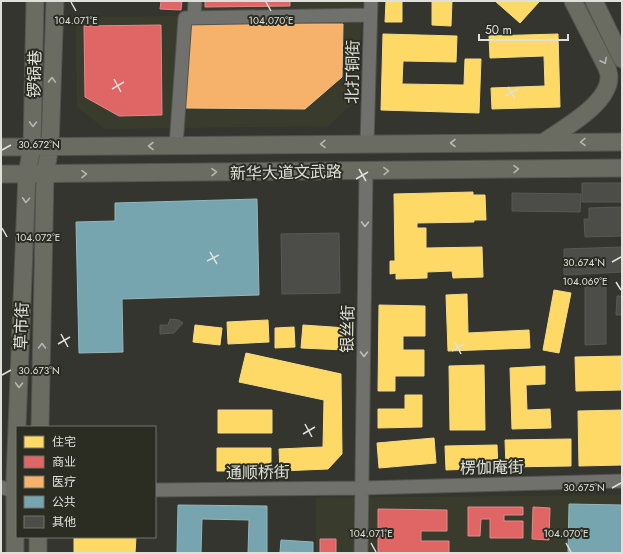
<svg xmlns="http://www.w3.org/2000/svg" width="623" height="554" viewBox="0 0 623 554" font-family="Jost,'Noto Sans SC',sans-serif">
	<rect width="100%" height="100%" fill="#34352f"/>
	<path fill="#393c2d" d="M190,1H362L358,99L328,126L105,129L77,107L76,17L189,16Z
		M622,495V553H316V498Z"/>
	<path fill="#ffd966" stroke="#f5db88" d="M386,1H402V22H385Z
		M432,1H452L451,26L432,25Z
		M495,1H538L539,2L520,23Z
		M383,34L457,36L456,62L403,61L402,84L464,85L465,59H481L479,113L381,110Z
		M558,34L560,107L492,109L491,88L545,86L544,56L490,58L489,36Z
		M473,192V195H485L486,220H474V222L417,223V228H426V248L482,247L483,277L453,278L452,271L427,272V278L396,279V273L390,274V261H395L394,194Z
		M554,290L571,293L559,353L543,350Z
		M467,294L468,333L529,330L530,348L448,351L446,295Z
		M379,305L425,306V336H403V350H424V376H395V391H378Z
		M268,320L269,342L228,344L227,322Z
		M195,325L222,328L220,345L193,342Z
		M303,325L347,328L345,350L301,348Z
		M294,327L295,347L275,348V328Z
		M246,353L341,374L342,454L328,469L280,471L279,449L323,447L324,400L239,382Z
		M622,356V390L576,391L575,357Z
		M484,365L485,430H450L449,366Z
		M545,366V384L526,385L527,410L550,409L551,428L512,429L510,368Z
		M405,395H422V427L378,428V409H405Z
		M218,410H272V433H218Z
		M622,410V465L579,466L578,411Z
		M434,438L436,463L379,468L377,443Z
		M571,439V466L506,467L505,440Z
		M497,445L498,468L446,470L445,446Z
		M217,448H271V471H217Z
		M74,537H136L135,553H74Z"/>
	<path fill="#e06666" stroke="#df8b88" d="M161,1H182L181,10L160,9Z
		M205,1H290V6L205,7Z
		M161,25L162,115L119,116L85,97L84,26Z
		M468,507H523V515H504V521H523V538H490V519H481L480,536H468Z
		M533,507L550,508L549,540L532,539Z
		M378,509L447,510V531H421V541H449V553H378Z
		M320,539H336V553H320Z"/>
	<path fill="#f6b26b" stroke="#efc08c" d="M186,23L343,24L342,77L305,109L185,108Z"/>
	<path fill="#76a5af" stroke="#95b7bc" d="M257,199L259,295L122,299L123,352L79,353L76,222L115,221V203Z
		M569,504L622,505V553H568Z
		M178,505L267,506V553H248L249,520L202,519L201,553H177Z
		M281,540L313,542V553L280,552Z"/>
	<path fill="#4c4d48" stroke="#585954" d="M582,183H622V202H582Z
		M512,193L581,194L580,212L512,211Z
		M622,207V236L585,237L584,219H589V208Z
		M339,233L340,293L282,294L281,234Z
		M622,247V272L564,275V249Z
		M585,283H606V344L585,345Z
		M617,296H622V315H616Z
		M170,319L179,320L183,323L174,333L160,334V325H168Z"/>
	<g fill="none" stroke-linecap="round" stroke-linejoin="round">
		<g stroke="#52534e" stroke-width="15">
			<path id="minor" d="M194,18L195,1
				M367,144L371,1
				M176,146L185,18L370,15
				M1,487L15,492
				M155,490L362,488L622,481
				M361,553L366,171"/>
		</g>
		<g stroke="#52534e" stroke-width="19">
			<path id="major" d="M594,1L622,59
				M544,142C564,128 609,104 609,77C609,74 608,71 607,68L573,1
				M1,147L622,142
				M1,174L622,168
				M40,427L45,174L50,147L55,1
				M15,553V478L27,174L32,147L35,1
				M38,553V537"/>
		</g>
		<use href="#minor" stroke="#70706c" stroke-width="13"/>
		<use href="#major" stroke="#6a6b61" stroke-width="17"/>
	</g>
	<defs><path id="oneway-chevron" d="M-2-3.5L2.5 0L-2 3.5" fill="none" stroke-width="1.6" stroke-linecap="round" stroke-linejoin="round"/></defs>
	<g stroke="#b5b7af">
		<use href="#oneway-chevron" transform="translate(604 61) rotate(63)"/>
		<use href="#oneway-chevron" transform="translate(52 80) rotate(-88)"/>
		<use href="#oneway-chevron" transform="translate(33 124) rotate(91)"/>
		<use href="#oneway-chevron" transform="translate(583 142) rotate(179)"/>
		<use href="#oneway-chevron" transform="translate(453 143) rotate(180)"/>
		<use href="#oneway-chevron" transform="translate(323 144) rotate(179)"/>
		<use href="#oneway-chevron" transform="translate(151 146) rotate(180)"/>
		<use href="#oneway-chevron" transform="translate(516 169) rotate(-1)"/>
		<use href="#oneway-chevron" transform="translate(386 171) rotate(-1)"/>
		<use href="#oneway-chevron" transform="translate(214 172) rotate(-1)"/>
		<use href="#oneway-chevron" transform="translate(84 174) rotate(-1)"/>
		<use href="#oneway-chevron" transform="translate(26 200) rotate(93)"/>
		<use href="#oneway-chevron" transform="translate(42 346) rotate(-89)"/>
		<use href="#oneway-chevron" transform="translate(19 385) rotate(92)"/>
	</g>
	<g stroke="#bdbeb8">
		<use href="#oneway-chevron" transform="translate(365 224) rotate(91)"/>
		<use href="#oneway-chevron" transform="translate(364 354) rotate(91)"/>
	</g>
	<path fill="none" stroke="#dee0d9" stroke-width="1.5" d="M71,2L76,11M266,2L271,11M114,79L121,92M508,87L515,99M112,89L124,82M505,96L518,89M2,150L11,145M359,169L366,181M356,179L368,172M2,228L7,237M210,252L217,264M207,261L219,255M612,262L621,257M616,282L621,290M61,334L68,347M455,342L461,354M58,344L70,337M452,351L464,344M2,375L11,370M305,424L312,437M303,434L315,427M612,488L621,483M371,543L376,552M566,543L571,552"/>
	<g text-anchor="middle" stroke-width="4" stroke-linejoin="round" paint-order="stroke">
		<g font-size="16" fill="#dee0d9" stroke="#2b2d23">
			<text transform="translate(352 72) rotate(-89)" y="6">北打铜街</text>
			<text transform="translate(34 74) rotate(-89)" y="6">锣锅巷</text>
			<text transform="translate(286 172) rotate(-1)" y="6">新华大道文武路</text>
			<text transform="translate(21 326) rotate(-88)" y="6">草市街</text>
			<text transform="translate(347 329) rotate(-89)" y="6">银丝街</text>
			<text transform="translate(492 467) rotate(-1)" y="6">楞伽庵街</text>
			<text transform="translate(258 472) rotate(-1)" y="6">通顺桥街</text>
		</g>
	</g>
	<g font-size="10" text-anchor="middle" fill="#dee0d9" stroke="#2b2d23" stroke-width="4" stroke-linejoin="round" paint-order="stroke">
		<text x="76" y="24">104.071°E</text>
		<text x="271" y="24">104.070°E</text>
		<text x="39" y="148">30.672°N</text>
		<text x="38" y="241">104.072°E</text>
		<text x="584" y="266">30.674°N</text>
		<text x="585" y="285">104.069°E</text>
		<text x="39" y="374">30.673°N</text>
		<text x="584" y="491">30.675°N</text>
		<text x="371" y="537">104.071°E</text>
		<text x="566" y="537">104.070°E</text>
	</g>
	<rect width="623" height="554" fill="none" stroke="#dee0d9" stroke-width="4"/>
	<rect x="16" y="426" width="140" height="112" fill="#2b2d23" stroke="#73756c"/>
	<rect x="24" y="436" width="20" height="12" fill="#ffd966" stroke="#73756c"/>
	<text x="52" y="446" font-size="12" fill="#dee0d9">住宅</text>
	<rect x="24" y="456" width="20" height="12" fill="#e06666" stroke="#73756c"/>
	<text x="52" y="466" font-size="12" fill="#dee0d9">商业</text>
	<rect x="24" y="476" width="20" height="12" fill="#f6b26b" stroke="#73756c"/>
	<text x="52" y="486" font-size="12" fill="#dee0d9">医疗</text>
	<rect x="24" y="496" width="20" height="12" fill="#76a5af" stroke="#73756c"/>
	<text x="52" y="506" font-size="12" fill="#dee0d9">公共</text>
	<rect x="24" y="516" width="20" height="12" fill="#4c4d48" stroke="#73756c"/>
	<text x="52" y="526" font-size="12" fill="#dee0d9">其他</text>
	<path d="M479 34v6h89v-6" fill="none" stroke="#dee0d9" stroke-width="2"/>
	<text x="485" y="34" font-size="12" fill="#dee0d9" stroke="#2b2d23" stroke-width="3" paint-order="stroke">50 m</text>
</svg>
